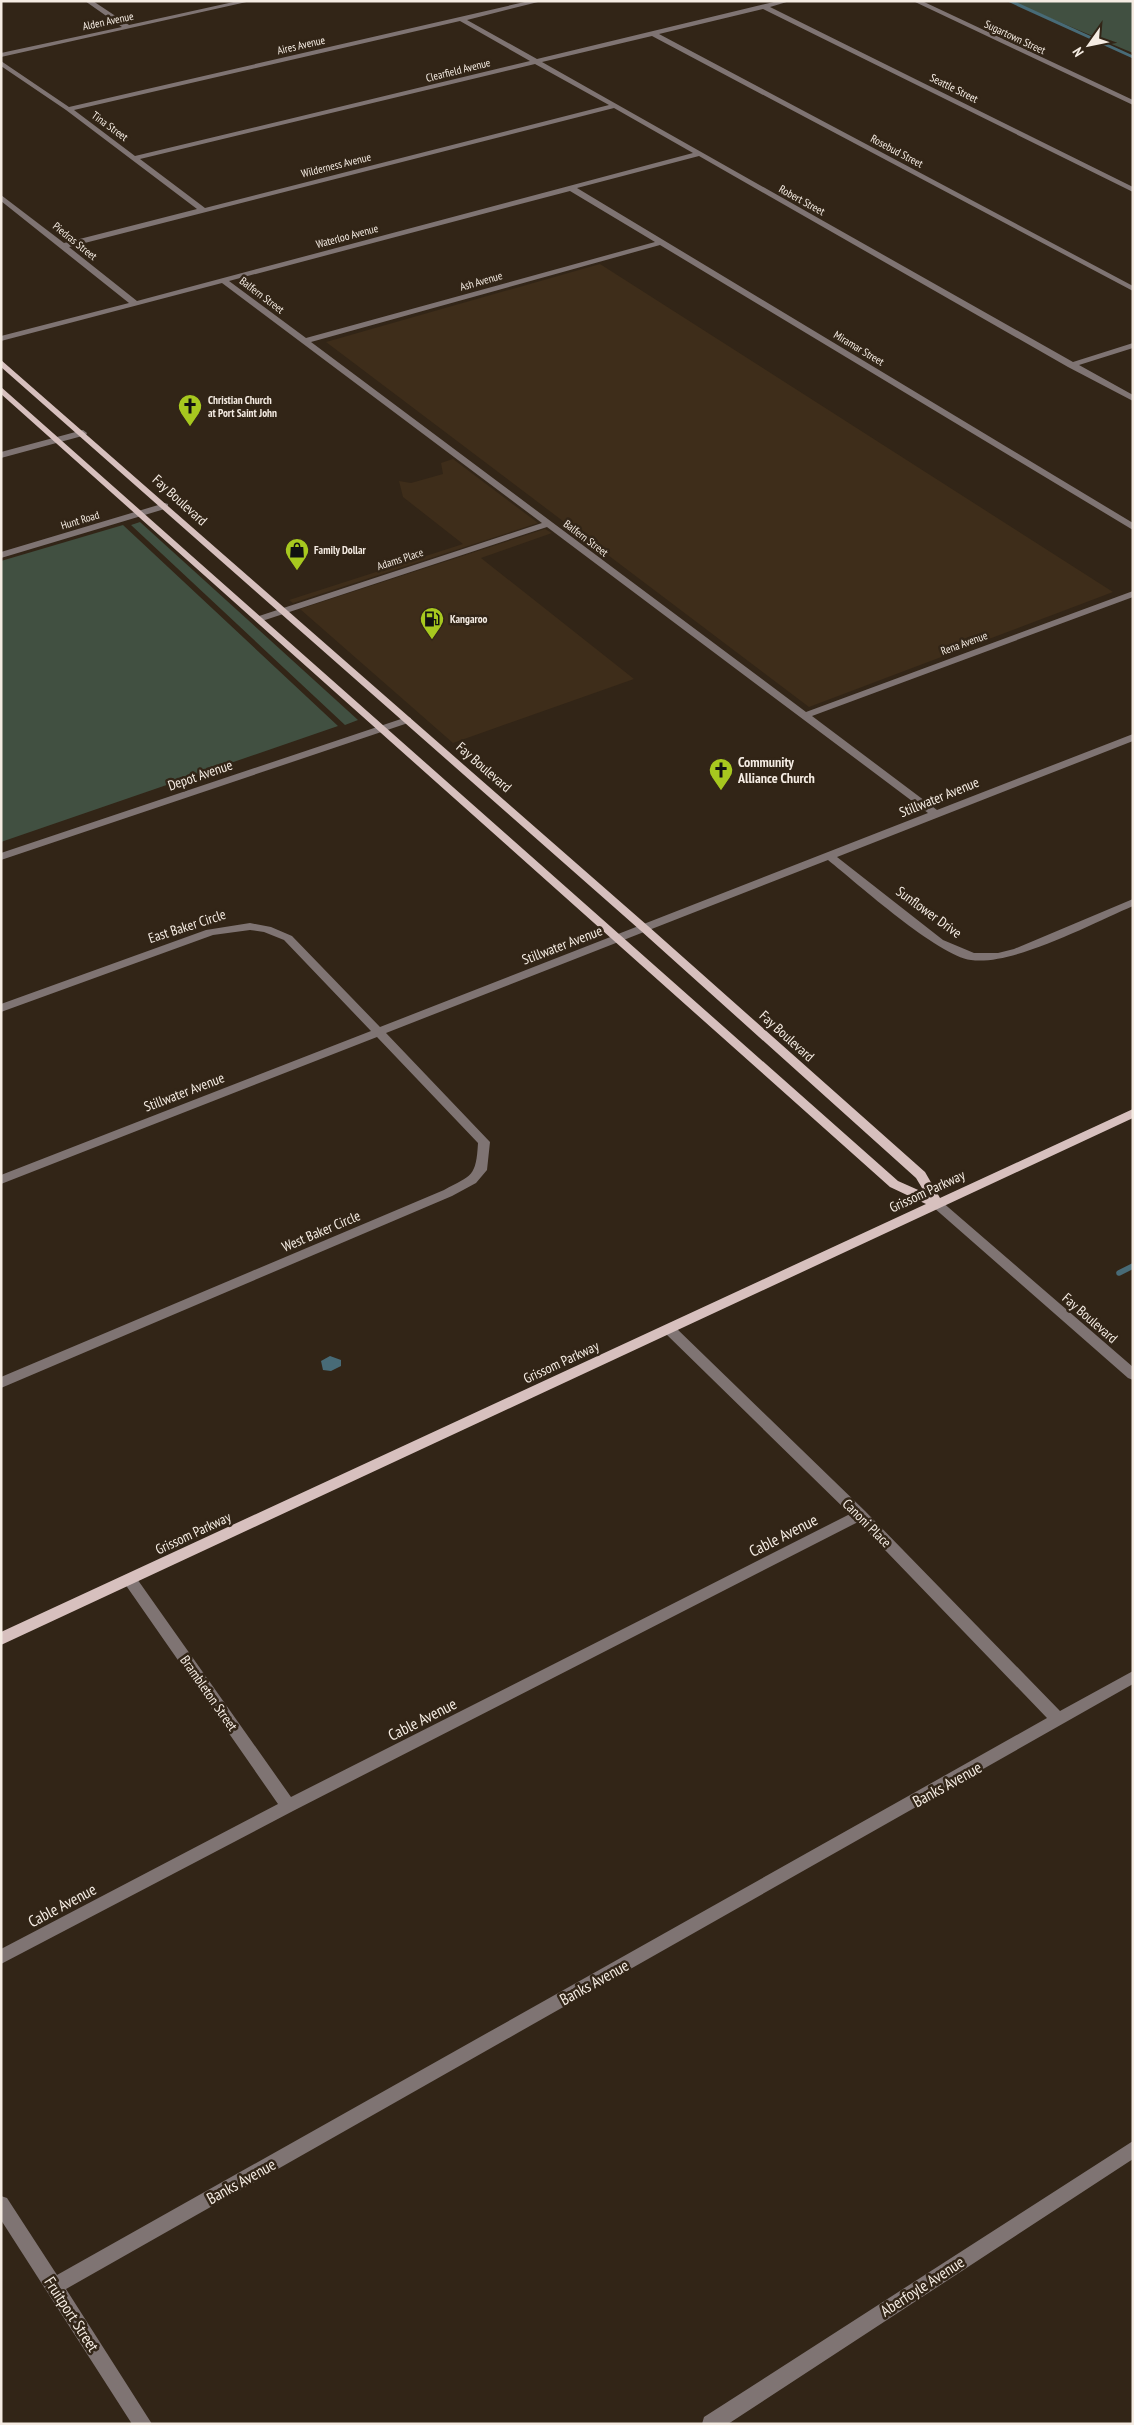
<svg xmlns="http://www.w3.org/2000/svg" width="1134" height="2425" viewBox="0 0 1134 2425" font-family="'PT Sans Narrow',sans-serif">
	<rect width="100%" height="100%" fill="#322517"/>
	<path fill="#3e2d1a" d="M600,264L1113,592L809,707L326,342Z
		M453,459L538,523L293,603L289,600L463,544L403,497L399,481L411,483L443,474L441,463Z
		M545,529L552,533L481,558L634,679L453,743L300,609Z"/>
	<path fill="#415041" d="M1011,1H1133V53L1012,2Z
		M140,522L358,720L345,725L131,525Z
		M123,525L338,726L1,842V561Z"/>
	<path fill="#486b77" d="M330,1356L341,1360V1366L331,1371L323,1370L321,1361Z"/>
	<g fill="none" stroke-linecap="round" stroke-linejoin="round">
		<path stroke="#486b77" stroke-width="3" d="M1010,1L1133,57"/>
		<path stroke="#486b77" stroke-width="5.5" d="M1119,1273L1133,1266"/>
		<path fill="#7f7473" fill-rule="evenodd" d="M85,1H93L129,25L238,1H251L1,57V53L122,27Z
			M529,1H542L467,20L537,59L778,1H790L770,7L1133,187V192L763,9L659,34L1133,286V291L652,36L542,62L1073,362L1133,343V348L1079,365L1133,395V401L1068,367L699,156L577,188L1133,523V530L660,245L311,342L806,712L1133,591V597L812,716L937,810L1133,734V741L837,857L943,940L974,953H998L1014,949L1133,899V906C1093,923 1013,966 971,960C938,956 858,884 828,860L386,1033L490,1142L487,1170L476,1183L452,1196L1,1388V1377L444,1190C472,1175 476,1177 478,1143L377,1037L1,1184V1175L371,1031L284,940L264,932L250,930L213,935L1,1012V1004L206,930L250,923L271,927L292,936L380,1027L928,813L547,527L262,621H256V617L542,523L222,283L1,341V336L129,303L1,201V195L64,243L197,209L66,110L1,66V61L69,107ZM460,21L530,61L135,156L74,110ZM535,64L609,105L205,208L140,159ZM614,108L693,153L137,301L69,247ZM570,191L655,242L306,338L229,281Z
			M913,1H922L1133,100V105Z
			M83,430L87,433L86,435L1,458V452Z
			M165,503L168,504V508L1,558V552Z
			M407,717L411,718V722L1,860V853Z
			M937,1200L941,1201L1133,1367V1380L1128,1378L933,1207L931,1204L933,1201Z
			M670,1325L675,1327L865,1511L1060,1711L1133,1671V1684L66,2289L152,2424H132L1,2220V2196L7,2198L57,2275L1047,1718L858,1522L293,1811L1,1964V1949L278,1804L125,1584L123,1580L125,1576L130,1574L135,1576L291,1797L850,1514L665,1333L663,1330L665,1327Z
			M1133,2141V2159L728,2424H702L704,2417Z"/>
		<path fill="#d7c0be" fill-rule="evenodd" d="M1,360L648,926L925,1172L940,1198L1133,1109V1118L1,1645V1632L926,1204L890,1187L1,394V387L898,1181L925,1193L916,1178L640,930L1,367Z"/>
	</g>
	<defs>
		<g id="church-pin" transform="scale(1.25)"><path d="M0 17L-7.5 6A9.5 9.5 0 1 1 7.5 6Z" fill="#a7c81f" stroke="#322517"/><path d="M-1.2-6h2.4v3.5h3.3v2.4h-3.3V6h-2.4V-.1h-3.3v-2.4h3.3Z" fill="#111"/></g>
		<g id="shop-pin" transform="scale(1.25)"><path d="M0 17L-7.5 6A9.5 9.5 0 1 1 7.5 6Z" fill="#a7c81f" stroke="#322517"/><path d="M-5-2.5h2.3a2.7 3.5 0 0 1 5.4 0H5L5.5 6h-11ZM-1.5-2.5h3a1.5 2.3 0 0 0-3 0Z" fill="#111"/></g>
		<g id="fuel-pin" transform="scale(1.25)"><path d="M0 17L-7.5 6A9.5 9.5 0 1 1 7.5 6Z" fill="#a7c81f" stroke="#322517"/><path d="M-5.5-6h7V0h2V4h1.3V-2.5L3-4.5l.8-.8L6-3V5H2.5V1h-1V6h-7ZM-4.2-4.7v3.2H.2V-4.7Z" fill="#111"/></g>
	</defs>
	<g fill-rule="evenodd">
		<use href="#church-pin" x="190" y="406"/>
		<use href="#shop-pin" x="297" y="550"/>
		<use href="#fuel-pin" x="432" y="619"/>
		<use href="#church-pin" x="721" y="770"/>
	</g>
	<g text-anchor="middle" stroke-width="5" stroke-linejoin="round" paint-order="stroke">
		<g font-size="11" fill="#f5ece3" stroke="#322517">
			<text transform="translate(108 21) rotate(-12)" y="4">Alden Avenue</text>
			<text transform="translate(1015 37) rotate(25)" y="4">Sugartown Street</text>
			<text transform="translate(301 45) rotate(-13)" y="4">Aires Avenue</text>
			<text transform="translate(458 70) rotate(-14)" y="4">Clearfield Avenue</text>
			<text transform="translate(954 88) rotate(26)" y="4">Seattle Street</text>
			<text transform="translate(110 126) rotate(36)" y="4">Tina Street</text>
			<text transform="translate(897 151) rotate(28)" y="4">Rosebud Street</text>
			<text transform="translate(336 165) rotate(-14)" y="4">Wilderness Avenue</text>
			<text transform="translate(802 200) rotate(29)" y="4">Robert Street</text>
			<text transform="translate(347 236) rotate(-15)" y="4">Waterloo Avenue</text>
			<text transform="translate(75 241) rotate(39)" y="4">Piedras Street</text>
			<text transform="translate(481 281) rotate(-16)" y="4">Ash Avenue</text>
			<text transform="translate(262 295) rotate(37)" y="4">Balfern Street</text>
			<text transform="translate(859 348) rotate(31)" y="4">Miramar Street</text>
			<text transform="translate(80 520) rotate(-17)" y="4">Hunt Road</text>
			<text transform="translate(586 538) rotate(37)" y="4">Balfern Street</text>
			<text transform="translate(400 559) rotate(-18)" y="4">Adams Place</text>
			<text transform="translate(964 643) rotate(-20)" y="4">Rena Avenue</text>
		</g>
		<g font-size="11" font-weight="bold" fill="#f5ece3" stroke="#322517" text-anchor="start">
			<text x="208" y="404">Christian Church<tspan x="208" dy="13">at Port Saint John</tspan></text>
			<text x="314" y="554">Family Dollar</text>
			<text x="450" y="623">Kangaroo</text>
		</g>
		<g font-size="14" fill="#f5ece3" stroke="#322517">
			<text transform="translate(180 500) rotate(42)" y="5">Fay Boulevard</text>
			<text transform="translate(484 767) rotate(41)" y="5">Fay Boulevard</text>
			<text transform="translate(200 775) rotate(-19)" y="5">Depot Avenue</text>
			<text transform="translate(939 797) rotate(-22)" y="5">Stillwater Avenue</text>
			<text transform="translate(929 912) rotate(36)" y="5">Sunflower Drive</text>
			<text transform="translate(187 926) rotate(-18)" y="5">East Baker Circle</text>
			<text transform="translate(562 945) rotate(-21)" y="5">Stillwater Avenue</text>
			<text transform="translate(787 1036) rotate(42)" y="5">Fay Boulevard</text>
			<text transform="translate(184 1092) rotate(-21)" y="5">Stillwater Avenue</text>
			<text transform="translate(927 1191) rotate(-25)" y="5">Grissom Parkway</text>
			<text transform="translate(321 1231) rotate(-23)" y="5">West Baker Circle</text>
			<text transform="translate(1090 1318) rotate(41)" y="5">Fay Boulevard</text>
			<text transform="translate(561 1362) rotate(-25)" y="5">Grissom Parkway</text>
			<text transform="translate(867 1523) rotate(45)" y="5">Canoni Place</text>
			<text transform="translate(193 1533) rotate(-25)" y="5">Grissom Parkway</text>
			<text transform="translate(209 1693) rotate(55)" y="5">Brambleton Street</text>
		</g>
		<g font-size="14" font-weight="bold" fill="#f5ece3" stroke="#322517" text-anchor="start">
			<text x="738" y="767">Community<tspan x="738" dy="16">Alliance Church</tspan></text>
		</g>
		<g font-size="16" fill="#f5ece3" stroke="#322517">
			<text transform="translate(783 1535) rotate(-27)" y="6">Cable Avenue</text>
			<text transform="translate(422 1719) rotate(-27)" y="6">Cable Avenue</text>
			<text transform="translate(947 1784) rotate(-29)" y="6">Banks Avenue</text>
			<text transform="translate(62 1905) rotate(-28)" y="6">Cable Avenue</text>
			<text transform="translate(594 1982) rotate(-29)" y="6">Banks Avenue</text>
			<text transform="translate(241 2181) rotate(-29)" y="6">Banks Avenue</text>
			<text transform="translate(922 2286) rotate(-33)" y="6">Aberfoyle Avenue</text>
			<text transform="translate(72 2314) rotate(57)" y="6">Fruitport Street</text>
		</g>
	</g>
	<rect width="1134" height="2425" fill="none" stroke="#f5ece3" stroke-width="5"/>
	<g transform="translate(1089 45) rotate(237)" stroke="#322517" stroke-width="4" paint-order="stroke">
	<path d="M0-4L9 19L0 12L-9 19Z" fill="#f5ece3"/>
	<text y="-8" font-size="14" font-weight="bold" text-anchor="middle" fill="#f5ece3">N</text>
	</g>
</svg>
